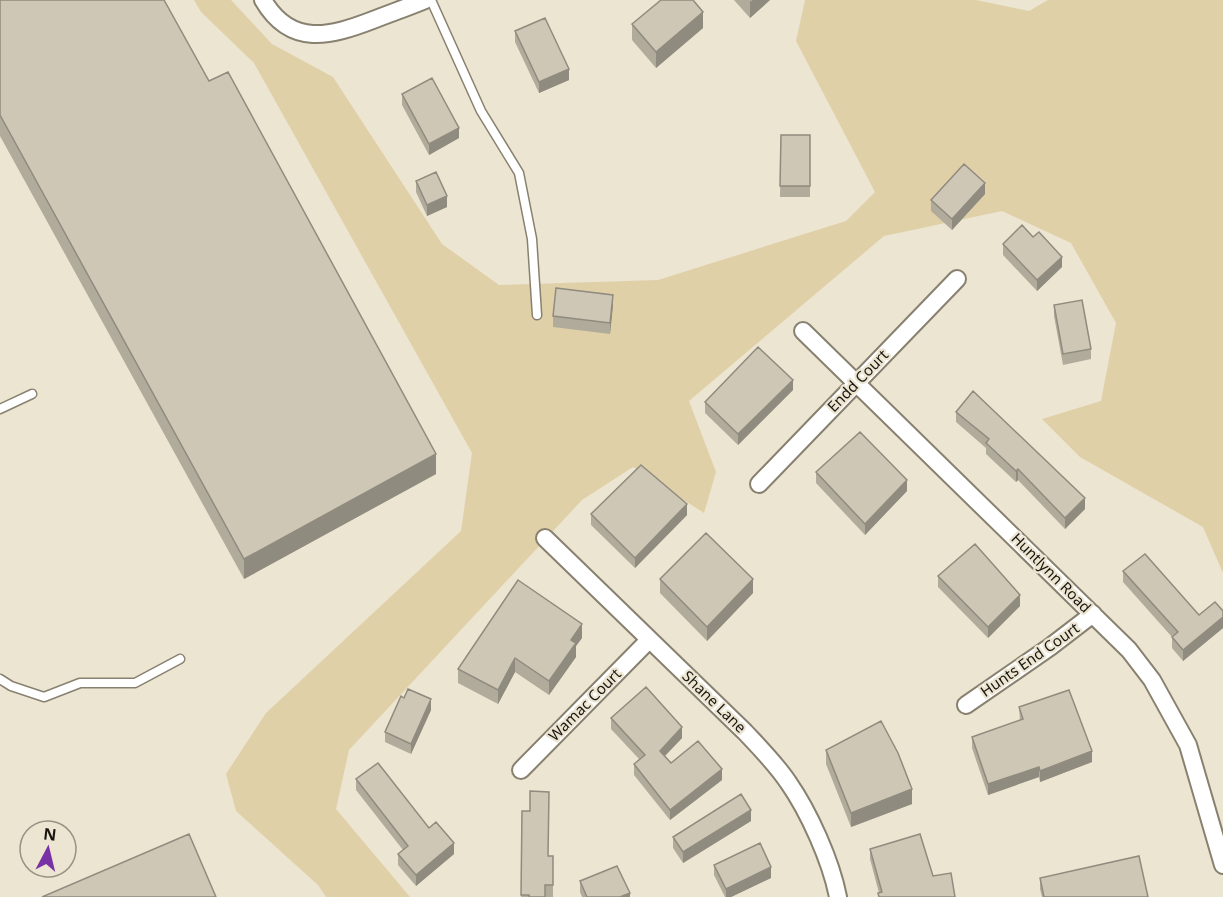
<svg xmlns="http://www.w3.org/2000/svg" width="1223" height="897" viewBox="0 0 1223 897" font-family="'Noto Sans',sans-serif">
	<rect width="100%" height="100%" fill="#ece5d2"/>
	<path fill="#e0d0a8" d="M194,0H231L272,44L333,77L442,244L499,285L658,280L846,221L875,192L796,41L805,0H976L1029,11L1048,0H1223V573L1203,527L1080,457L1042,419L1101,401L1116,323L1071,243L1002,211L884,236L689,401L716,472L704,513L633,467L582,500L349,750L336,809L410,897H326L318,885L236,811L226,774L266,713L461,531L472,453L254,63L201,12Z"/>
	<g fill="none" stroke-linecap="round" stroke-linejoin="round">
		<g stroke="#888170" stroke-width="11">
			<path id="service" d="M431,0L481,111L519,173L532,239L537,315
				M0,409L32,394
				M0,679L11,686L44,697L80,683H135L180,659"/>
		</g>
		<g stroke="#888170" stroke-width="20">
			<path id="minor" d="M263,0C291,48 331,36 373,20C391,13 408,7 425,0
				M803,331L1129,650L1152,680L1188,745L1223,865
				M759,484L957,279
				M545,538L745,732C760,748 776,764 788,782C809,812 831,861 838,897
				M966,705L1050,647L1093,614
				M521,770L649,640"/>
		</g>
		<use href="#service" stroke="#fff" stroke-width="8"/>
		<use href="#minor" stroke="#fff" stroke-width="16"/>
	</g>
	<path fill="#b1ab9c" d="M0,0L209,81L436,474L244,579L0,136Z
		M734,0H770L750,18Z
		M632,24L703,28L656,68L632,40Z
		M515,31L569,80L539,93L515,42Z
		M402,94L459,138L429,155L402,105Z
		M781,135H810V197H780Z
		M416,181L447,207L427,216L416,192Z
		M985,194L952,230L931,211V200Z
		M1033,237L1062,267L1037,291L1003,255V244Z
		M613,305L610,334L553,327V316Z
		M1054,305L1091,349V359L1063,365L1054,316Z
		M793,390L738,445L705,413V402Z
		M956,412L1085,509L1065,529L1018,480L1016,482L986,454V448L956,422Z
		M816,472L907,491L865,535L816,483Z
		M591,514L687,515L635,568L591,525Z
		M1123,571L1199,615L1223,611V628L1183,661L1172,648V637L1123,582Z
		M938,576L1020,606L988,638L938,587Z
		M660,579L753,593L707,641L660,593Z
		M582,638L576,646V657L549,695L515,672L498,704L458,683V669Z
		M1019,707L1092,762L1040,782L1039,777L988,795L972,748V737L1020,721Z
		M431,710L411,754L385,742V732Z
		M611,718L682,738L665,756L671,763L722,780L670,820L634,775V764L639,759L611,729Z
		M826,750L912,804L851,827L826,764Z
		M356,779L429,828L454,854L416,886L398,865V854L403,850L356,790Z
		M522,811L548,856H553V897H521Z
		M751,821L683,863L673,848V837Z
		M870,849L933,876L955,897H878V893H879L870,859Z
		M714,865L771,878L731,897H725L714,875Z
		M1040,878L1148,897H1042L1040,889Z
		M580,881L630,897H582L580,892Z"/>
	<path fill="#908b7f" d="M753,0H770L750,18V2Z
		M703,12V28L656,68V52Z
		M569,69V80L539,93V82Z
		M459,128V138L429,155V144Z
		M985,183V194L952,230V219Z
		M447,196V207L427,216V205Z
		M1062,257V267L1037,291V280Z
		M613,295V305L610,334V323Z
		M793,380V390L738,445V434Z
		M436,454V474L244,579V559Z
		M1018,469V480L1016,482V471Z
		M907,480V491L865,535V524Z
		M1085,498V509L1065,529V518Z
		M687,504V515L635,568V558Z
		M753,579V593L707,641V627Z
		M1020,595V606L988,638V627Z
		M1223,617V628L1183,661V650Z
		M582,624V638L576,646V657L549,695V681L571,640Z
		M515,658V672L498,704V690Z
		M431,699V710L411,754V744Z
		M682,727V738L660,761V751Z
		M1092,751V762L1040,782V771Z
		M1039,767V777L988,795V784Z
		M722,769V780L670,820V810Z
		M912,789V804L851,827V813Z
		M751,810V821L683,863V852Z
		M454,843V854L416,886V875Z
		M771,867V878L731,897H726V889Z
		M630,893V897H620Z"/>
	<path fill="#cec7b5" stroke="#908b7f" stroke-width="1.5" d="M0,0H164L209,81L228,72L436,454L244,559L0,115Z
		M661,0H693L703,12L656,52L632,24Z
		M545,18L569,69L539,82L515,31Z
		M432,78L459,128L429,144L402,94Z
		M781,135H810V186H780Z
		M964,164L985,183L952,219L931,200Z
		M436,172L447,196L427,205L416,181Z
		M1022,225L1033,237L1039,232L1062,257L1037,280L1003,244Z
		M556,288L613,295L610,323L553,316Z
		M1082,300L1091,349L1063,354L1054,305Z
		M758,347L793,380L738,434L705,402Z
		M973,391L1085,498L1065,518L1018,469L1016,471L986,443L989,439L956,412Z
		M860,432L907,480L865,524L816,472Z
		M641,465L687,504L635,558L591,514Z
		M706,533L753,579L707,627L660,579Z
		M975,544L1020,595L988,627L938,576Z
		M1145,554L1199,615L1215,602L1223,611V617L1183,650L1172,637L1178,632L1123,571Z
		M518,580L582,624L571,640L576,643L549,681L515,658L498,690L458,669Z
		M646,687L682,727L660,751L671,763L698,741L722,769L670,810L634,764L645,755L611,718Z
		M408,689L431,699L411,744L385,732L401,696L404,698Z
		M1069,690L1092,751L1040,771L1039,767L988,784L972,737L1023,719L1019,707Z
		M881,721L898,753L912,789L851,813L826,750Z
		M378,763L429,828L436,822L454,843L416,875L398,854L408,846L356,779Z
		M530,791L549,792L548,856H553V885H545V897H529V895H521L522,811H530Z
		M741,794L751,810L683,852L673,837Z
		M189,834L216,897H42Z
		M920,834L933,876L951,873L955,897H879L878,893L882,892L870,849Z
		M760,843L771,867L726,889L714,865Z
		M1139,856L1148,897H1044L1040,878Z
		M617,866L630,893L620,897H587L580,881Z"/>
	<g text-anchor="middle" stroke-width="4.5" stroke-linejoin="round" paint-order="stroke">
		<g font-size="15" fill="#191610" stroke="#ece5d2">
			<text transform="translate(858 381) rotate(-46)" y="5">Endd Court</text>
			<text transform="translate(1051 573) rotate(45)" y="5">Huntlynn Road</text>
			<text transform="translate(1030 660) rotate(-35)" y="5">Hunts End Court</text>
			<text transform="translate(714 702) rotate(44)" y="5">Shane Lane</text>
			<text transform="translate(585 705) rotate(-45)" y="5">Wamac Court</text>
		</g>
	</g>
	<g transform="translate(48 849) rotate(7)"><circle r="28" fill="#ece5d2" stroke="#989284" stroke-width="1.5"/>
	<path d="M0-4.5L10 22L0 15L-10 22Z" fill="#7932a5"/>
	<text y="-9" font-size="16" font-weight="bold" text-anchor="middle" fill="#191610">N</text>
	</g>
</svg>
